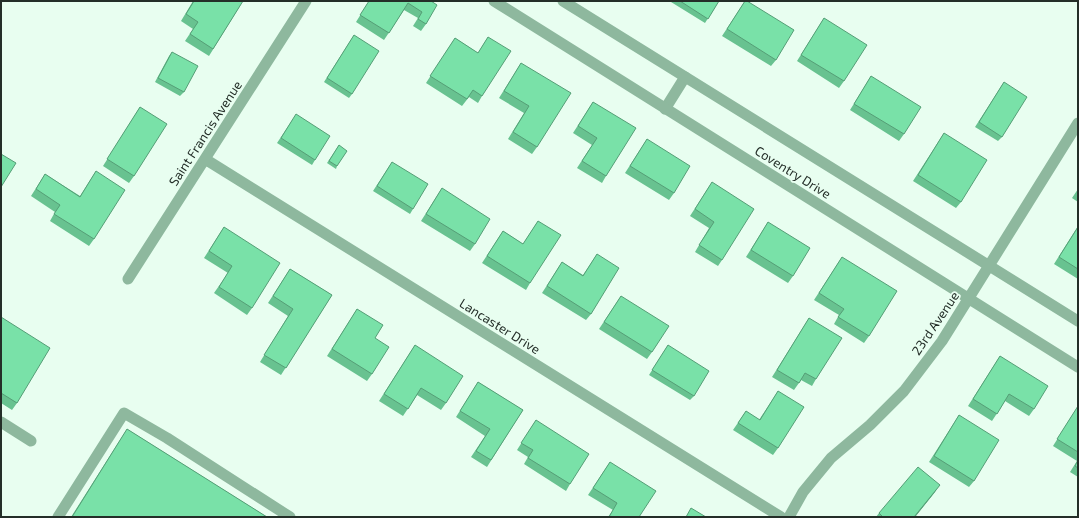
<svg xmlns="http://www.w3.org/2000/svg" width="1079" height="518" viewBox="0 0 1079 518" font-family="'Exo 2',sans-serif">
	<rect width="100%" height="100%" fill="#e8fef0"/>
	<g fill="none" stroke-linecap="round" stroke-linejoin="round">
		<path stroke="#8eb89e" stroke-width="11" d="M665,109L685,77
			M1,422L31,441
			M58,517L124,413L167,438L290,517"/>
		<path stroke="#8eb89e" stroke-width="11" d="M494,1L1078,367
			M563,1L1078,321
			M205,159L781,517
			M128,279L306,1
			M789,517L803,492L831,458L870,425L904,391L942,341L1078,123"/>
	</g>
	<path fill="#68c290" d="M193,1H243L209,56L185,41L193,29L181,21Z
		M369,1H431L426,24L421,31L413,26L418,18L404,10L384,40L356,22Z
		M672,1H719L705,23L671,2Z
		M745,1L776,60L771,66L722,36Z
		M824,18L844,81L839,88L797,61Z
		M354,35L352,94L349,98L324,82Z
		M488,37L482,96L478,103L469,97L462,106L426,83L455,38L478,53Z
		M172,52L184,92L180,96L155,82L169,56Z
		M521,63L537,147L532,154L508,139L524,113L499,98Z
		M871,76L904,134L899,141L850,110Z
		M1004,82L1002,137L998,141L975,127Z
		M593,102L606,176L602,183L577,168L592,145L573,133Z
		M140,107L134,176L129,183L103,166Z
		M293,119L315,160L312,165L277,143Z
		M944,133L961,202L956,208L913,181Z
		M647,139L674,193L669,200L625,173Z
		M339,145L337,166L336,169L327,163Z
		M392,162L413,209L410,214L373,191Z
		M96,171L94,239L89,246L50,221L55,212L31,196L45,174L80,196Z
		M712,182L722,260L718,266L695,252L709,228L690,216Z
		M442,188L475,244L470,251L421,221Z
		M1078,189V202L1072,198Z
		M538,221L530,283L526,290L482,263L503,231L523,244Z
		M768,222L793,276L788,283L746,257Z
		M1078,226V279L1054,264Z
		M224,227L252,308L247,315L214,293L228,273L204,258Z
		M597,254L591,314L586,320L542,293L562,262L583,275Z
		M842,257L869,336L864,343L834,324L839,315L814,300Z
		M290,269L332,295L281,375L260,362L288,316L268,303Z
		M621,296L652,352L647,359L599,329Z
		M357,309L372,374L367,381L327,356Z
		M1,317L17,403L12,410L1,403Z
		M809,318L816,379L812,386L801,380L794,390L772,377Z
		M415,345L446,403L441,410L417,395L403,416L379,401Z
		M668,345L694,396L690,400L649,375Z
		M1000,356L1034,409L1029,416L1005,401L992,421L968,406Z
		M478,382L523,410L487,467L471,457L485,436L456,417Z
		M778,391V448L773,455L733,430L746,411L759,420Z
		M1078,406V477L1070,472L1077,461L1053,446Z
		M959,415L974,481L969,487L929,462Z
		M536,420L570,484L566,491L524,464L528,457L517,450Z
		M127,429L267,517H71Z
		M610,462L639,517H608L613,510L588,495Z
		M935,492L915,517H876L879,513Z"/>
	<path fill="#559e76" d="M940,485L935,492L915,517H914Z"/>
	<path fill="#79e1a8" stroke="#559e76" d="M194,1H243L213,49L190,34L198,22L186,14Z
		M369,1H431L437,5L426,24L418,19L422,12L408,3L389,33L360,15Z
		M680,1H719L708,19Z
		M745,1H747L794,30L776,60L727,29Z
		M824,18L867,45L844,81L801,55Z
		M354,35L379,51L352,94L327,78Z
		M488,37L511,51L482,96L473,90L467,99L430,76L455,38L478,53Z
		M172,52L198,66L184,92L158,78Z
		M521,63L571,93L537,147L513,132L529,106L504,91Z
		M871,76L921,107L904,134L854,104Z
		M1004,82L1027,97L1002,137L979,122Z
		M593,102L636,128L606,176L582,161L597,138L578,126Z
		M140,107L167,124L134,176L107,159Z
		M296,114L330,136L315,160L281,138Z
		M944,133L987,160L961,202L918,175Z
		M647,139L690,166L674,193L630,166Z
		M339,145L347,151L337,166L329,161Z
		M1,154L16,163L1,187Z
		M392,162L428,184L413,209L377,186Z
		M96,171L125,190L94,239L54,214L60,205L36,189L45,174L80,197Z
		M712,182L754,209L722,260L699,245L714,222L695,209Z
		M442,188L490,219L475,244L426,214Z
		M538,221L561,235L530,283L487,256L503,231L523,244Z
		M768,222L810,248L793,276L751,250Z
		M224,227L280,263L252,308L219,287L232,266L209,251Z
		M1078,227V269L1059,257Z
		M597,254L619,268L591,314L547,286L562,262L583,276Z
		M842,257L897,291L869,336L838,317L844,309L819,293Z
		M290,269L332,295L286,368L264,355L293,309L273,296Z
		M621,296L669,326L652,352L604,322Z
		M357,309L383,325L375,338L389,347L372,374L332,349Z
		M1,317L50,348L17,403L1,393Z
		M809,318L842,338L816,379L805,373L799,383L777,370Z
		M415,345L463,376L446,403L421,388L408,409L384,394Z
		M668,345L709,371L694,396L652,370Z
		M1000,356L1048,386L1034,409L1009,394L997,414L973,399Z
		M478,382L523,410L491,460L476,451L490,429L460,411Z
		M778,391L804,407L778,448L738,423L746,411L760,420Z
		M1078,406V452L1057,439Z
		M959,415L999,440L974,481L934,456Z
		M536,420L589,454L570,484L528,458L533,450L521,443Z
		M127,429L267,517H72Z
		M1078,460V468L1075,466Z
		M610,462L656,491L639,517H609L617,503L593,488Z
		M918,467L940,485L914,517H883L879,513Z
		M691,508L706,517H686Z"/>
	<g text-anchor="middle" stroke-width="3.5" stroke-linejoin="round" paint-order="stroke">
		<g font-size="13" fill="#242e28" stroke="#e8fef0">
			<text transform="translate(205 133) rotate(-57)" y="5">Saint Francis Avenue</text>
			<text transform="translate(793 172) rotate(32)" y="5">Coventry Drive</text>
			<text transform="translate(935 323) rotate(-56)" y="5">23rd Avenue</text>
			<text transform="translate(500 326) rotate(32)" y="5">Lancaster Drive</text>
		</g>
	</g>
	<rect width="1079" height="518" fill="none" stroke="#242e28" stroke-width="4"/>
</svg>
